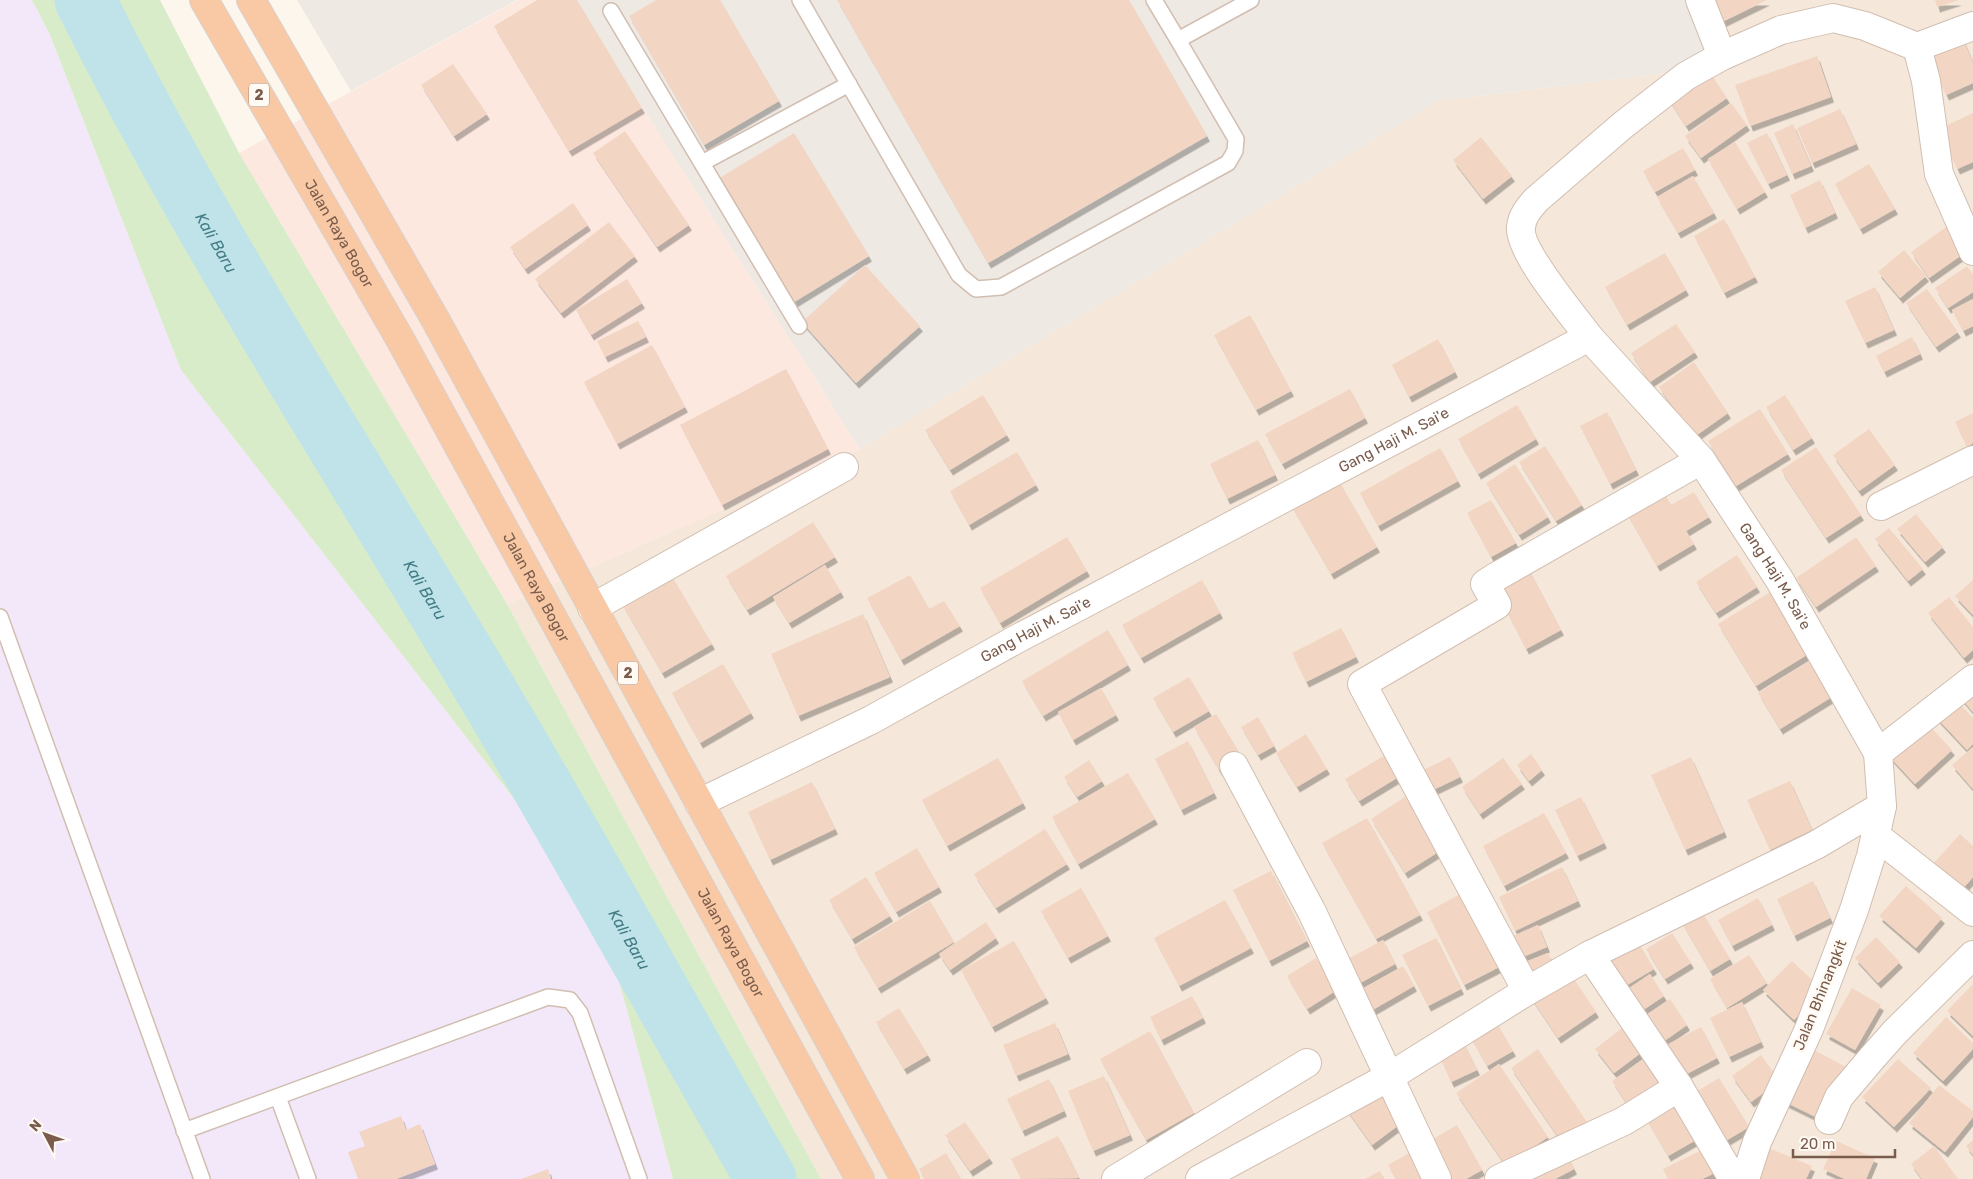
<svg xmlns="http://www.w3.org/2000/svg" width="1973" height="1179" viewBox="0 0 1973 1179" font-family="Rubik,sans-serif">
	<defs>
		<filter id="shadow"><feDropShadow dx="3" dy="5.5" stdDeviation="0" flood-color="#0004"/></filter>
	</defs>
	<rect width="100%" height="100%" fill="#fdf6ec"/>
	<path fill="#f5e8da" d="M1698,0H1973V1179H821L507,604L860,449L1438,101L1666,73Z"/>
	<path fill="#fde8e0" d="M518,0H574L860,449L507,604L239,153Z"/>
	<path fill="#efe9e4" d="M297,0H517L351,91Z
		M574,0H1698L1710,47L1666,73L1438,101L860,449Z"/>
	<path fill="#f3e8fa" d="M0,0H32L50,35L181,370L599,908L673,1179H0Z"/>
	<path fill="#d8ecc9" d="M32,0H160L239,153L507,604L821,1179H673L599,908L181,370L50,35Z"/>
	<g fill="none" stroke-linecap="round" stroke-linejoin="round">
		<path stroke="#bfe3e8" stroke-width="61" id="s1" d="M85,0C206,243 356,471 494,704C587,861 675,1021 766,1179"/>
	</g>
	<path fill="#f3d5c3" filter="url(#shadow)" d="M537,0H577L642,108L569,151L494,26Z
		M656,0H720L779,101L704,145L629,16Z
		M837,0H1129L1207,136L988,263Z
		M1711,0H1767L1722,22Z
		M1935,0H1959L1937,7Z
		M1962,37L1973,63V83L1946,95L1927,53Z
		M1817,56L1831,97L1750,126L1735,85Z
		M453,64L487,114L454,136L421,85Z
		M1707,68L1727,98L1686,126L1666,95Z
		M1731,103L1747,125L1701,158L1685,136Z
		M1840,109L1856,144L1812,163L1797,128Z
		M1973,113V162L1957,169L1939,129Z
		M1793,124L1811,166L1792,174L1774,133Z
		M625,131L689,225L657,247L593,153Z
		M794,133L869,256L791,304L716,180Z
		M1767,133L1787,175L1768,184L1747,143Z
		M1481,137L1512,176L1483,199L1453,160Z
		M1735,142L1765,192L1737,209L1708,159Z
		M1683,148L1695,170L1655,192L1643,171Z
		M1869,164L1895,209L1860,229L1835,184Z
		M1693,176L1714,213L1678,233L1657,197Z
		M1820,180L1835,213L1805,228L1790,195Z
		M573,203L588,225L525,269L510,247Z
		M1724,219L1755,277L1724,293L1694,236Z
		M609,222L635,256L561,313L535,279Z
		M1952,223L1970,249L1929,278L1911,252Z
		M1904,250L1926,276L1900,298L1878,272Z
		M1665,253L1686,290L1627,325L1605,287Z
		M865,265L920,326L856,383L802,322Z
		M1967,266L1973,275V292L1948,308L1935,288Z
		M627,279L642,303L591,335L576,310Z
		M1875,287L1894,330L1865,343L1845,301Z
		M1927,289L1958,332L1936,347L1906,303Z
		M1973,299V326L1963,331L1952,310Z
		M1250,315L1291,391L1256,410L1214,335Z
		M638,321L646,337L605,357L597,341Z
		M1676,324L1695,352L1650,382L1631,353Z
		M1912,337L1920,354L1884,372L1876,356Z
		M1438,339L1455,372L1409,397L1392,365Z
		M652,345L685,407L617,444L584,382Z
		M1694,362L1728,413L1694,437L1659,387Z
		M786,369L828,449L722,505L680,425Z
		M1350,389L1365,418L1282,464L1265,434Z
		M983,395L1007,435L950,470L925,430Z
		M1785,395L1812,438L1793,450L1766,407Z
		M1517,405L1536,439L1478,474L1458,439Z
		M1760,409L1788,454L1736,486L1708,441Z
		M1607,412L1636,470L1610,484L1580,426Z
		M1973,413V443L1967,447L1955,422Z
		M1869,429L1895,465L1859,491L1833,455Z
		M1258,440L1275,475L1227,499L1210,464Z
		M1545,446L1582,505L1556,521L1519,462Z
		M1816,447L1861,515L1826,538L1781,470Z
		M1440,448L1458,481L1378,526L1360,493Z
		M1017,452L1036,485L969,525L950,491Z
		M1515,464L1548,517L1519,535L1486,483Z
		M1336,476L1377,547L1331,574L1290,503Z
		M1661,488L1671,505L1694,492L1709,517L1686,531L1694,544L1657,566L1625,510Z
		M1491,500L1516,543L1491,557L1467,513Z
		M1916,514L1943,547L1925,562L1897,529Z
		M813,522L835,557L747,610L726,576Z
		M1889,528L1923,569L1908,581L1875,539Z
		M1067,537L1087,571L1000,623L980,588Z
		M1856,537L1876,566L1816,607L1796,578Z
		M1737,555L1757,587L1716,613L1696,582Z
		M825,565L841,592L789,623L773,597Z
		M1528,568L1561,630L1526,649L1494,587Z
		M671,575L712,644L662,673L622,604Z
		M910,575L929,609L944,601L960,626L901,660L867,598Z
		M1202,580L1220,613L1141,658L1122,625Z
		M1973,580V615L1955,596Z
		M1772,591L1810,653L1756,686L1718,624Z
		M1949,597L1973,627V650L1964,658L1928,613Z
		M863,614L890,677L798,716L771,654Z
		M1341,628L1356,657L1306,682L1292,653Z
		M1108,630L1128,665L1043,716L1022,681Z
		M1813,659L1835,695L1780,729L1758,693Z
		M723,664L751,713L700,743L672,693Z
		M1189,677L1209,711L1173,732L1153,698Z
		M1973,686V712L1961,698Z
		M1101,688L1116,715L1073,740L1058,712Z
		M1955,699L1973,718V744L1967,750L1935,716Z
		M1216,714L1242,757L1219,770L1194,727Z
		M1258,717L1274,746L1258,755L1241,727Z
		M1927,723L1952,750L1915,784L1890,757Z
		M1306,734L1327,769L1297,787L1276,753Z
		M1188,741L1214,793L1181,810L1155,759Z
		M1973,747V789L1952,765Z
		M1392,751L1405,773L1359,801L1345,779Z
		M1531,754L1542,770L1529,781L1517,765Z
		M1450,757L1460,777L1433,790L1423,770Z
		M1691,757L1724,832L1685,850L1651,775Z
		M998,758L1023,803L947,846L922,800Z
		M1503,758L1522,784L1480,814L1462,787Z
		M1089,760L1102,781L1077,797L1064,777Z
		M1128,773L1155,819L1078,864L1052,817Z
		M1790,781L1812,830L1770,850L1747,800Z
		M812,782L835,829L770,860L748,812Z
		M1411,793L1446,847L1405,873L1371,819Z
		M1581,797L1604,843L1577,856L1555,810Z
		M1544,813L1566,853L1504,886L1483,846Z
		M1367,818L1420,915L1376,939L1322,843Z
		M1045,829L1067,864L996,908L974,874Z
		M1960,834L1973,846V877L1960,892L1932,865Z
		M917,848L939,887L896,912L874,873Z
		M1562,867L1578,901L1515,931L1499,897Z
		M1271,871L1307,941L1269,961L1233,890Z
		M866,877L890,916L852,939L829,900Z
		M1813,881L1830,918L1794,936L1777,899Z
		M1906,886L1942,918L1916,948L1879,916Z
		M1081,888L1108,936L1068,958L1041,911Z
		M1470,889L1507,963L1464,985L1427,912Z
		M1758,898L1772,925L1732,946L1718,920Z
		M1225,900L1251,948L1179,986L1154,938Z
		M930,901L954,942L878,988L854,947Z
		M1702,912L1730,959L1710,971L1682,923Z
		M986,922L996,938L950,970L939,954Z
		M1538,925L1547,947L1520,958L1511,937Z
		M1672,933L1691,963L1665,979L1646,949Z
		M1635,937L1654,969L1617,991L1598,959Z
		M1876,937L1900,962L1878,983L1855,958Z
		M1436,938L1461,989L1428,1006L1402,955Z
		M1383,940L1395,964L1360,983L1348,959Z
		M1014,941L1046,998L992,1027L961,970Z
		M1548,953L1554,968L1530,979L1523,963Z
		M1749,955L1767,983L1727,1008L1710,979Z
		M1316,958L1337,990L1307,1009L1287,976Z
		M1792,961L1823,990L1794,1020L1763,990Z
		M1403,966L1414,986L1369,1012L1357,992Z
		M1568,970L1596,1012L1558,1038L1530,996Z
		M1650,974L1664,996L1634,1016L1619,995Z
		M1972,985L1973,986V1036L1947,1011Z
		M1852,988L1881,1005L1855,1050L1826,1034Z
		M1192,996L1203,1018L1161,1040L1150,1017Z
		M1670,999L1687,1025L1657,1046L1639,1020Z
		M1742,1002L1761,1042L1729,1057L1710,1018Z
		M899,1008L928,1055L904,1069L876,1022Z
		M1946,1017L1973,1043V1049L1943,1081L1913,1053Z
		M1495,1020L1513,1051L1487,1066L1470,1036Z
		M1055,1023L1068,1054L1016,1076L1003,1045Z
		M1627,1024L1646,1049L1614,1073L1595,1049Z
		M1701,1027L1717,1058L1679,1078L1663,1047Z
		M1150,1031L1194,1113L1146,1140L1100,1059Z
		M1462,1040L1477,1070L1451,1082L1438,1053Z
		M1538,1049L1587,1122L1561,1141L1511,1068Z
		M1812,1049L1846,1067L1820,1119L1785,1102Z
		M1651,1054L1671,1084L1632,1111L1612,1081Z
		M1761,1055L1780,1081L1751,1102L1732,1076Z
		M1898,1059L1931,1088L1894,1127L1862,1097Z
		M1499,1064L1548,1137L1506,1166L1456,1093Z
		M1104,1076L1130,1135L1093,1151L1068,1091Z
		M1719,1078L1749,1127L1717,1146L1687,1097Z
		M1049,1079L1064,1111L1022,1131L1007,1099Z
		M1378,1084L1404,1121L1372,1145L1345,1107Z
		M1939,1085L1973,1111V1117L1945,1152L1909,1123Z
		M1676,1094L1701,1137L1668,1156L1643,1113Z
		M401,1116L406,1130L420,1124L435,1164L396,1179H358L348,1152L365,1146L359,1132Z
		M965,1122L990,1158L970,1171L945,1135Z
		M1457,1125L1482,1170L1466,1179H1446L1426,1143Z
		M1058,1136L1079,1178L1021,1179L1011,1159Z
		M1973,1140V1155L1966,1146Z
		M1836,1141L1875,1158L1866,1179H1845L1823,1169Z
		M1764,1146L1812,1166L1806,1179H1751Z
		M1934,1146L1958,1179H1922L1911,1164Z
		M1708,1147L1719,1171L1702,1179H1668L1663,1169Z
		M1418,1148L1435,1179H1396L1388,1165Z
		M1565,1151L1574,1169L1555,1179H1533L1529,1170Z
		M946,1153L961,1179H925L919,1169Z
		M548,1169L551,1179H521Z
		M1380,1171L1384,1179H1365Z"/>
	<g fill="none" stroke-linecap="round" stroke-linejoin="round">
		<g stroke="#d1beb0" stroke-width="18">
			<path id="service" d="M800,0L959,275L976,289L1001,287L1228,163L1235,151L1236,139L1178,40L1251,0
				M1154,0L1178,40
				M611,11L799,326
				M702,163L849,84
				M0,617L202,1179
				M278,1097L308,1179
				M184,1131L548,997L570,1000L580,1013L639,1179"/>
		</g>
		<g stroke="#d1beb0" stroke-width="30">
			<g id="minor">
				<path d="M1700,0L1722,56"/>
				<path d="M1917,47L1926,81L1939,174L1973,251"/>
				<path d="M1589,337C1573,315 1518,251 1521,227C1522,216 1529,208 1536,200L1623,125L1686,76L1722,56L1781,30L1833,18L1865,26L1917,47L1973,26"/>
				<path d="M1881,506L1973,460"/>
				<path d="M592,608L844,467"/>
				<path d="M1878,753L1973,679"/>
				<path d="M1234,766L1312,912L1437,1179"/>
				<path id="s2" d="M699,803L871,720L1015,640L1589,337L1701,460L1779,579L1878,753L1882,806L1871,856L1854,910L1809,1029L1757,1142L1745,1179"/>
				<path d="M1875,835L1973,912"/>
				<path d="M1590,955L1679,1087L1733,1179"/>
				<path d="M1527,991L1362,684L1497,605L1485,584L1494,578L1701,460"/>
				<path d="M1829,1120L1839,1097L1872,1058L1895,1032L1973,955"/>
				<path d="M1116,1179L1307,1063"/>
				<path d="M1200,1179L1389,1077L1527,991L1590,955L1816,845L1882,806"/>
				<path d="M1499,1179L1624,1121L1679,1087"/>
			</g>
		</g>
		<g stroke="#dad1cd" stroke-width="30">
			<g id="trunk">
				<path id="s3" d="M204,0L400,339L860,1179"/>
				<path d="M251,0L435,319L905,1179"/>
			</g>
		</g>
		<use href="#service" stroke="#fff" stroke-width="15"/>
		<use href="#minor" stroke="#fff" stroke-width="28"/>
		<use href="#trunk" stroke="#f9c8a4" stroke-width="28"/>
	</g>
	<g text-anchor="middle" stroke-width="5" stroke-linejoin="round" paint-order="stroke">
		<g fill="#fffaf3" stroke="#a28b7f" stroke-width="1">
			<rect x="249" y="83.5" width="20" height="23" rx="4"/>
			<rect x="618" y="661.5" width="20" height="23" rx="4"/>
		</g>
		<g font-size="14" font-weight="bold" fill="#7a5c4d">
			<text x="259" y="100">2</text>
			<text x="628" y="678">2</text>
		</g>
		<g font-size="15" fill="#7a5c4d" stroke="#fffaf3">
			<text dy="5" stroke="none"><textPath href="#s3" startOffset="270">Jalan Raya Bogor</textPath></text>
			<text dy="5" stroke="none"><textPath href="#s2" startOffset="784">Gang Haji M. Sai'e</textPath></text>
			<text dy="5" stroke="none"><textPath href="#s2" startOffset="1309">Gang Haji M. Sai'e</textPath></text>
			<text dy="5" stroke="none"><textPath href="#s3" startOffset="675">Jalan Raya Bogor</textPath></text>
			<text dy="5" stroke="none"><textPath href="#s2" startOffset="379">Gang Haji M. Sai'e</textPath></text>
			<text dy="5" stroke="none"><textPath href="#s3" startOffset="1080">Jalan Raya Bogor</textPath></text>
			<text transform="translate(1820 995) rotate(-68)" y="5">Jalan Bhinangkit</text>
		</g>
		<g font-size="16" font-style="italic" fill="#437c86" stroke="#fffaf3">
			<text dy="6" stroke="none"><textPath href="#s1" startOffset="276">Kali Baru</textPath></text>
			<text dy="6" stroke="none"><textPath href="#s1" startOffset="681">Kali Baru</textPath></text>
			<text dy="6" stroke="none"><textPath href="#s1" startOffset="1086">Kali Baru</textPath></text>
		</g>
	</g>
	<g transform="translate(45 1134) rotate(311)" stroke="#fffaf3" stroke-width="4" paint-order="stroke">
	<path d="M0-4L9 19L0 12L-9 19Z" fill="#7a5c4d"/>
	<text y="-8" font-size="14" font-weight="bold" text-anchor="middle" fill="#7a5c4d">N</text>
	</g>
	<path d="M1793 1149v8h102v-8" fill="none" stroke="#7a5c4d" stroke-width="2.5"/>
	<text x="1800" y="1149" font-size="15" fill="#7a5c4d" stroke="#fffaf3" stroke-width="4" paint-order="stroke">20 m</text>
</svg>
